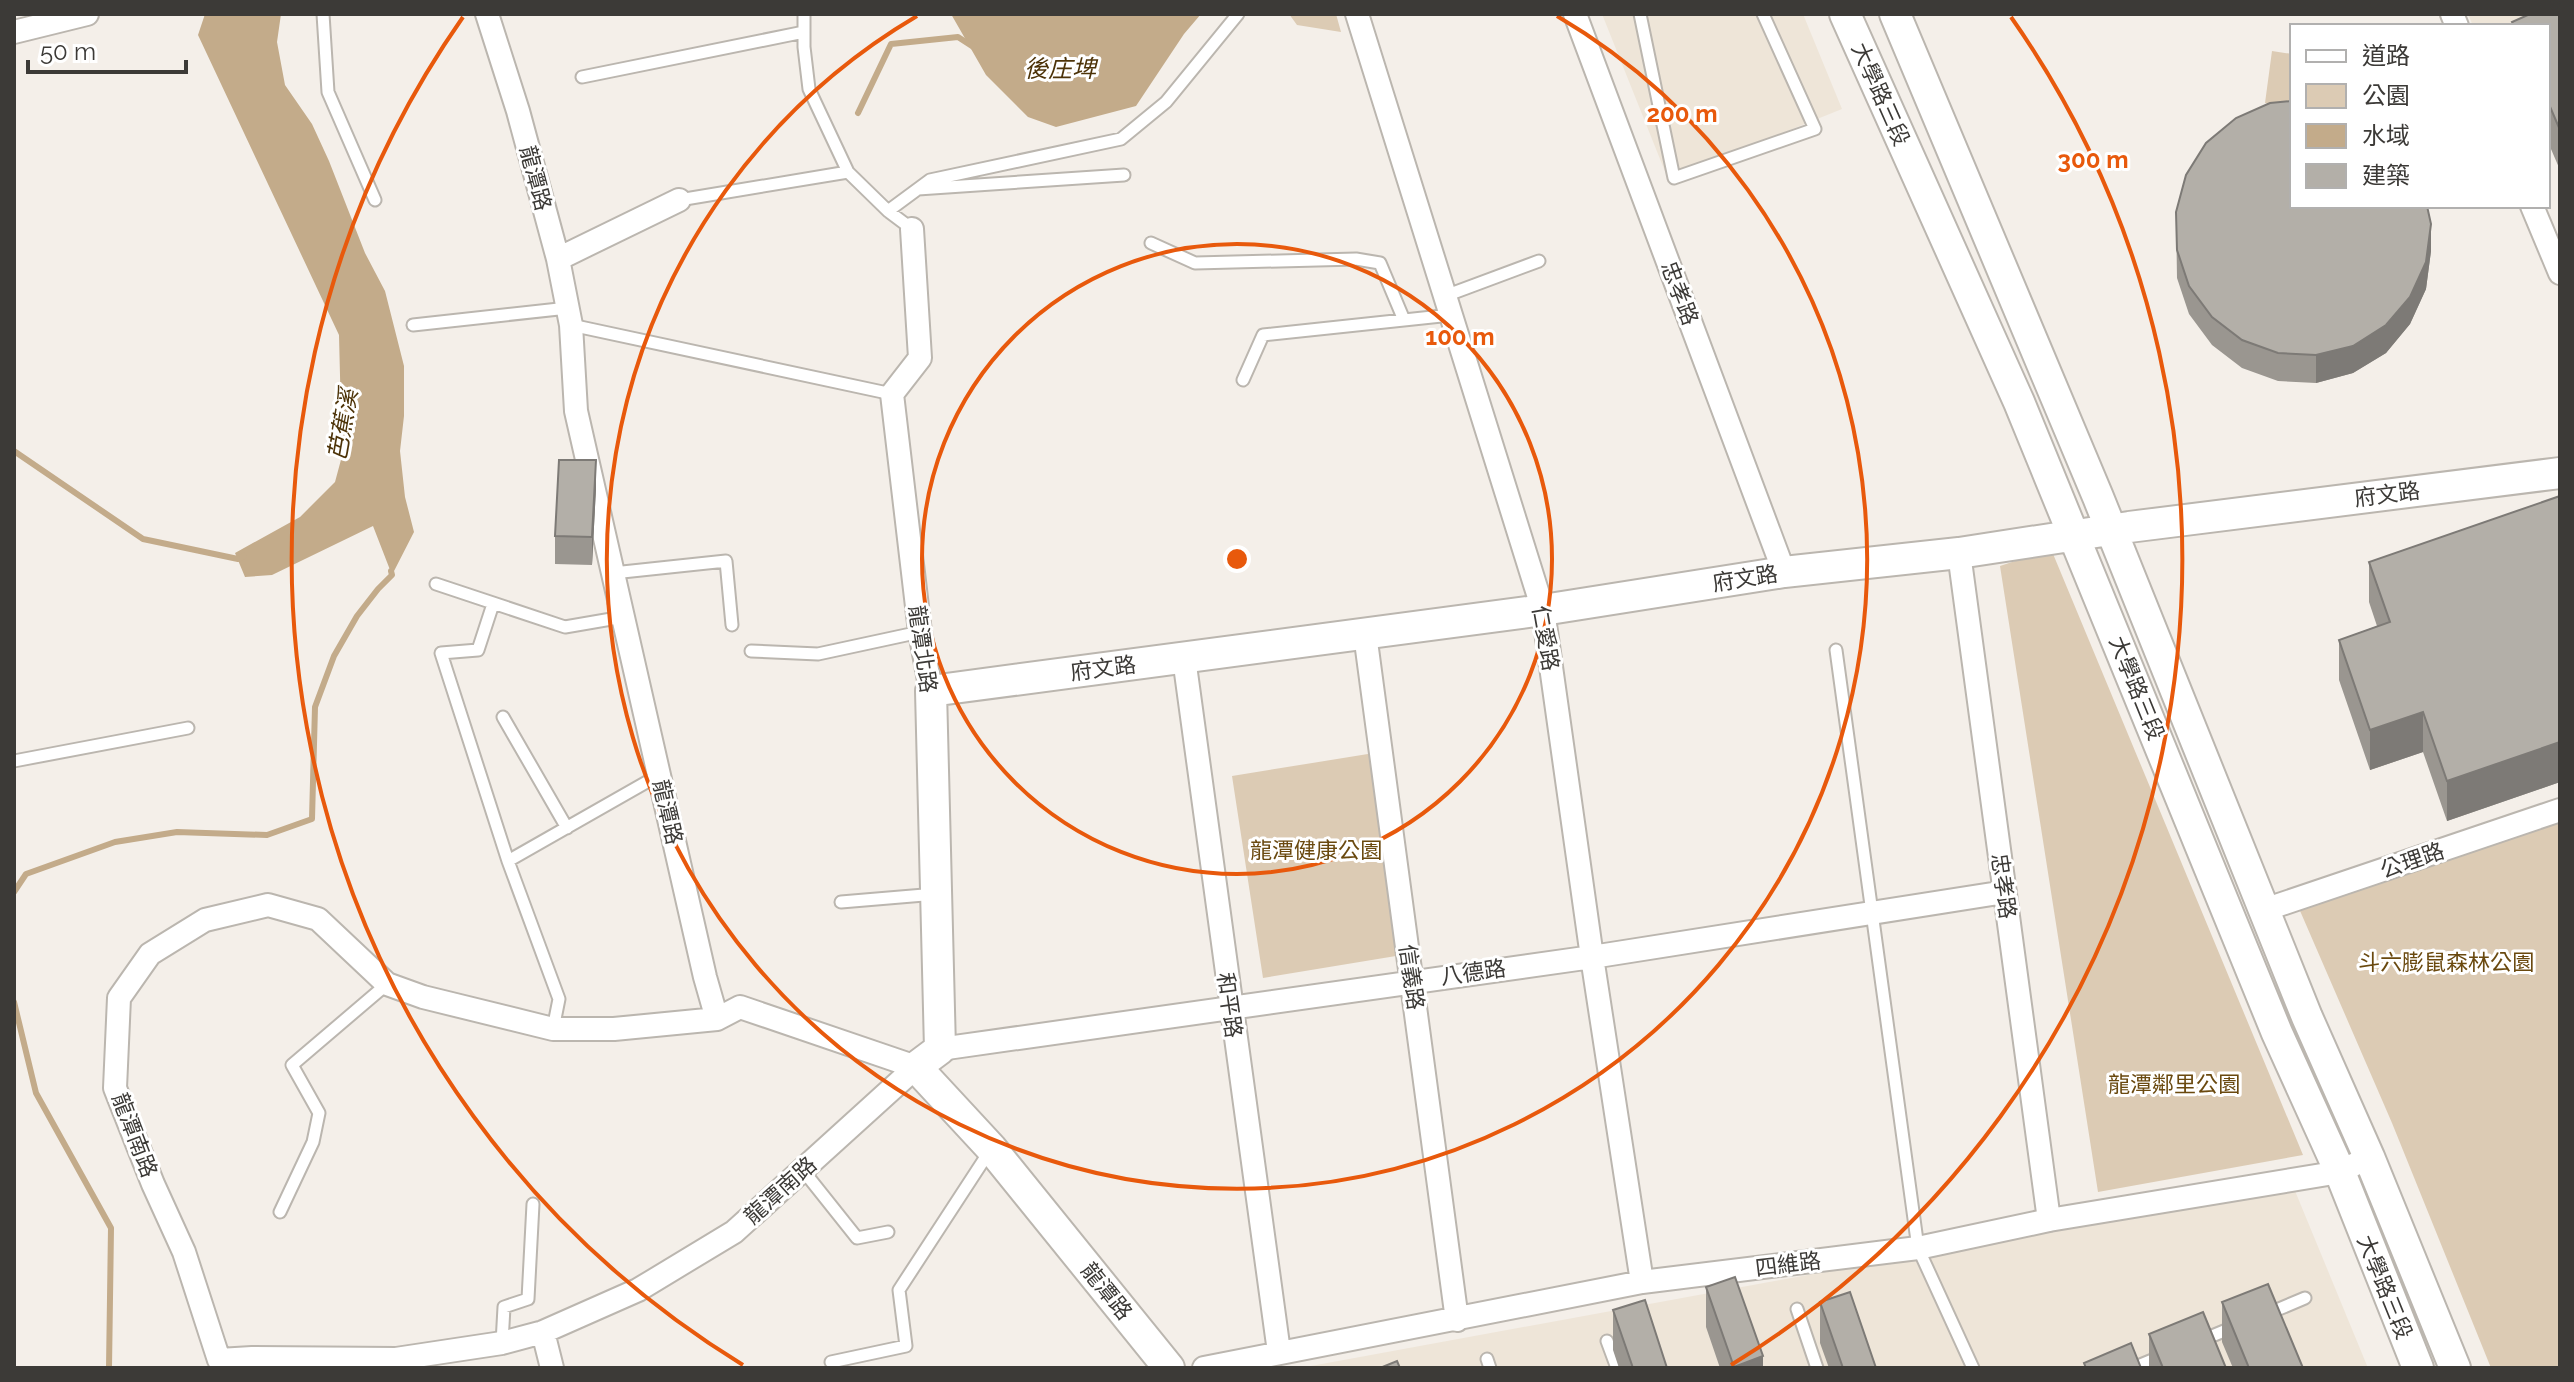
<svg xmlns="http://www.w3.org/2000/svg" width="2574" height="1382" viewBox="0 0 2574 1382" font-family="Raleway,'Noto Sans TC',sans-serif">
	<rect width="100%" height="100%" fill="#f4efe9"/>
	<path fill="#eee5d8" d="M1602,14H1803L1842,109L1668,179Z
		M2468,14H2551L2525,26H2473Z
		M2293,1186L2368,1368H1300Z"/>
	<path fill="#dccbb4" d="M1289,14H1336L1341,32L1297,25Z
		M2272,51L2292,54V107L2265,103Z
		M2051,549L2303,1155L2098,1192L2000,566Z
		M1374,753L1402,955L1263,978L1232,776Z
		M2560,804V1368H2491L2392,1123L2291,890Z"/>
	<path fill="#c3ab8a" d="M205,14H281L277,42L285,85L312,124L329,161L365,253L385,291L404,366V416L400,451L405,497L414,532L392,575L373,526L272,575L245,577L235,553L300,517L335,482L342,456L339,335L198,35Z
		M951,14H1201L1184,34L1136,106L1056,127L1028,117L986,75Z"/>
	<g fill="none" stroke-linecap="round" stroke-linejoin="round">
		<path stroke="#c3ab8a" stroke-width="6" d="M858,113L891,44L958,37L975,48
			M14,451L143,539L238,559L244,556
			M14,892L26,874L115,842L177,832L267,835L312,819L315,707L334,656L357,616L378,589L392,575L391,571
			M14,1002L36,1093L111,1228L109,1368"/>
		<g stroke="#bbb6af" stroke-width="15">
			<path id="lane" d="M323,14L328,92L375,200
				M804,14V47L809,89L848,172L888,211L912,229
				M1640,14L1674,178L1815,129L1763,14
				M582,77L804,32
				M918,189L1124,175
				M679,200L848,172
				M888,211L930,180L1121,139L1166,102L1238,14
				M1151,243L1195,263L1356,259L1380,263L1404,320
				M1445,296L1539,261
				M413,325L568,308
				M571,325L892,394
				M1243,380L1263,335L1451,315
				M613,573L726,561L732,625
				M436,584L565,627L623,617
				M493,604L478,650L441,653L508,861L559,999L553,1029
				M1836,650L1918,1248L1973,1368
				M751,651L818,654L920,632
				M503,717L567,828
				M14,761L188,728
				M508,861L659,775
				M841,902L936,894
				M802,1169L857,1238L888,1232
				M280,1212L313,1142L319,1113L292,1065L387,984
				M1797,1309L1817,1368
				M2267,1314L2305,1298
				M1607,1341L1617,1368
				M2200,1341L2236,1326
				M502,1343L504,1307L528,1299L533,1204
				M1487,1359L1490,1368
				M831,1362L906,1346L899,1290L989,1152
				M2133,1368L2162,1356"/>
		</g>
		<g stroke="#bbb6af" stroke-width="26">
			<path id="street" d="M487,14L518,111L558,259L571,325L576,411L705,977L717,1019L740,1007L916,1067L734,1232L638,1290L543,1332L502,1343L396,1359L252,1358L219,1360L184,1252L153,1184L115,1088L119,998L150,954L205,920L268,905L318,919L387,984L423,997L553,1029H614L717,1019
				M1357,14L1543,610L1592,957L1642,1282
				M1575,14L1784,572
				M2452,14L2457,26
				M14,32L87,14
				M2532,206L2560,273
				M912,229L920,358L892,394L920,632L931,691
				M558,259L679,200
				M1959,553L2049,1220
				M1365,634L1457,1320
				M1184,658L1279,1352
				M2264,910L2560,810
				M940,1049L1592,957L2005,892
				M543,1332L552,1368
				M1204,1368L1642,1282L1918,1248L2049,1220L2340,1172L2369,1157"/>
		</g>
		<g stroke="#bbb6af" stroke-width="34">
			<path id="secondary" d="M1845,14L2019,402L2277,1033L2340,1172L2418,1368
				M1895,14L2098,497L2307,1017L2369,1157L2455,1368
				M1169,1368L991,1148L916,1067L940,1049L931,691L1543,610L1784,572L1959,553L2129,527L2560,473"/>
		</g>
		<use href="#lane" stroke="#fff" stroke-width="11"/>
		<use href="#street" stroke="#fff" stroke-width="22"/>
		<use href="#secondary" stroke="#fff" stroke-width="30"/>
	</g>
	<path fill="#9a9690" d="M2560,14V170L2548,142V26H2512V22Z
		M2176,212L2431,251L2426,289L2410,324L2386,353L2353,373L2316,383L2278,381L2242,368L2212,345L2189,314L2177,278Z
		M596,488L592,565L555,564V536Z
		M2560,496V782L2447,821L2423,752L2370,770L2339,680V640L2377,626L2369,602V562Z
		M1706,1287L1763,1368H1720L1706,1327Z
		M1820,1302L1876,1368H1829L1820,1343Z
		M2222,1302L2303,1368H2233L2222,1342Z
		M1613,1310L1667,1368H1619L1613,1350Z
		M2149,1334L2226,1368H2149Z"/>
	<path fill="#7d7a76" d="M2431,224V251L2426,289L2410,324L2386,353L2353,373L2316,383V355Z
		M596,460V488L592,565V537Z
		M2423,712V752L2370,770V730Z
		M2560,742V782L2447,821V781Z
		M1763,1356V1368H1734V1367Z"/>
	<path fill="#b3afa8" stroke="#7d7a76" stroke-width="2" d="M2530,14H2560V130L2548,102V26H2514L2512,22Z
		M2292,101V206H2427L2431,224L2426,262L2410,297L2386,325L2353,346L2316,355L2278,353L2242,340L2212,317L2189,286L2177,250L2176,212L2186,175L2206,143L2236,118L2270,103Z
		M559,460H596L592,537L555,536Z
		M2560,496V742L2447,781L2423,712L2370,730L2339,640L2390,622L2369,562Z
		M1735,1277L1763,1356L1734,1367L1706,1287Z
		M2268,1284L2303,1368H2249L2222,1302Z
		M1850,1292L1876,1368H1843L1820,1302Z
		M1645,1300L1667,1368H1633L1613,1310Z
		M2203,1312L2226,1368H2163L2149,1334Z
		M2131,1343L2141,1368H2086L2084,1363Z
		M1397,1361L1400,1368H1380Z"/>
	<g fill="none" stroke="#e8590c" stroke-width="4">
		<circle cx="1237" cy="559" r="315"/>
		<path d="M1557 16A630 630 0 1 1 917 16"/>
		<path d="M743 1365A945 945 0 0 1 463 17M2011 17A945 945 0 0 1 1731 1365"/>
	</g>
	<g text-anchor="middle" stroke-width="6" stroke-linejoin="round" paint-order="stroke">
		<g font-size="22" fill="#3c3a37" stroke="#fff">
			<text transform="translate(1881 94) rotate(66)" y="8">大學路三段</text>
			<text transform="translate(536 178) rotate(75)" y="8">龍潭路</text>
			<text transform="translate(1680 293) rotate(69)" y="8">忠孝路</text>
			<text transform="translate(2387 494) rotate(-7)" y="8">府文路</text>
			<text transform="translate(1745 578) rotate(-9)" y="8">府文路</text>
			<text transform="translate(1546 638) rotate(80)" y="8">仁愛路</text>
			<text transform="translate(923 649) rotate(82)" y="8">龍潭北路</text>
			<text transform="translate(1103 668) rotate(-7)" y="8">府文路</text>
			<text transform="translate(2137 688) rotate(68)" y="8">大學路三段</text>
			<text transform="translate(668 812) rotate(77)" y="8">龍潭路</text>
			<text transform="translate(2412 860) rotate(-19)" y="8">公理路</text>
			<text transform="translate(2004 886) rotate(82)" y="8">忠孝路</text>
			<text transform="translate(1473 972) rotate(-8)" y="8">八德路</text>
			<text transform="translate(1412 977) rotate(82)" y="8">信義路</text>
			<text transform="translate(1230 1005) rotate(82)" y="8">和平路</text>
			<text transform="translate(135 1135) rotate(69)" y="8">龍潭南路</text>
			<text transform="translate(780 1190) rotate(-42)" y="8">龍潭南路</text>
			<text transform="translate(1788 1264) rotate(-7)" y="8">四維路</text>
			<text transform="translate(2385 1287) rotate(68)" y="8">大學路三段</text>
			<text transform="translate(1107 1291) rotate(51)" y="8">龍潭路</text>
		</g>
		<g font-size="22" fill="#6a490f" stroke="#fff">
			<text x="1316" y="858">龍潭健康公園</text>
			<text x="2446" y="970">斗六膨鼠森林公園</text>
			<text x="2174" y="1092">龍潭鄰里公園</text>
		</g>
		<g font-size="24" font-style="italic" fill="#4d3308" stroke="#fff">
			<text x="1060" y="77">後庄埤</text>
			<text transform="translate(343 425) rotate(-80)" y="8">芭蕉溪</text>
		</g>
	</g>
	<circle cx="1237" cy="559" r="12" fill="#e8590c" stroke="#fff" stroke-width="4"/>
	<g font-size="24" text-anchor="middle" font-weight="bold" fill="#e8590c" stroke="#fff" stroke-width="6" stroke-linejoin="round" paint-order="stroke">
		<text x="1682" y="122">200 m</text>
		<text x="2093" y="168">300 m</text>
		<text x="1460" y="345">100 m</text>
	</g>
	<rect width="2574" height="1382" fill="none" stroke="#3c3a37" stroke-width="32"/>
	<rect x="2290" y="24" width="260" height="184" fill="#ffffff" stroke="#b1b0af" stroke-width="2"/>
	<rect x="2306" y="50" width="40" height="12" fill="#ffffff" stroke="#b1b0af" stroke-width="2"/>
	<text x="2362" y="64" font-size="24" fill="#3c3a37">道路</text>
	<rect x="2306" y="84" width="40" height="24" fill="#dccbb4" stroke="#b1b0af" stroke-width="2"/>
	<text x="2362" y="104" font-size="24" fill="#3c3a37">公園</text>
	<rect x="2306" y="124" width="40" height="24" fill="#c3ab8a" stroke="#b1b0af" stroke-width="2"/>
	<text x="2362" y="144" font-size="24" fill="#3c3a37">水域</text>
	<rect x="2306" y="164" width="40" height="24" fill="#b3afa8" stroke="#b1b0af" stroke-width="2"/>
	<text x="2362" y="184" font-size="24" fill="#3c3a37">建築</text>
	<path d="M28 60v12h158v-12" fill="none" stroke="#3c3a37" stroke-width="4"/>
	<text x="40" y="60" font-size="24" fill="#3c3a37" stroke="#ffffff" stroke-width="6" paint-order="stroke">50 m</text>
</svg>
